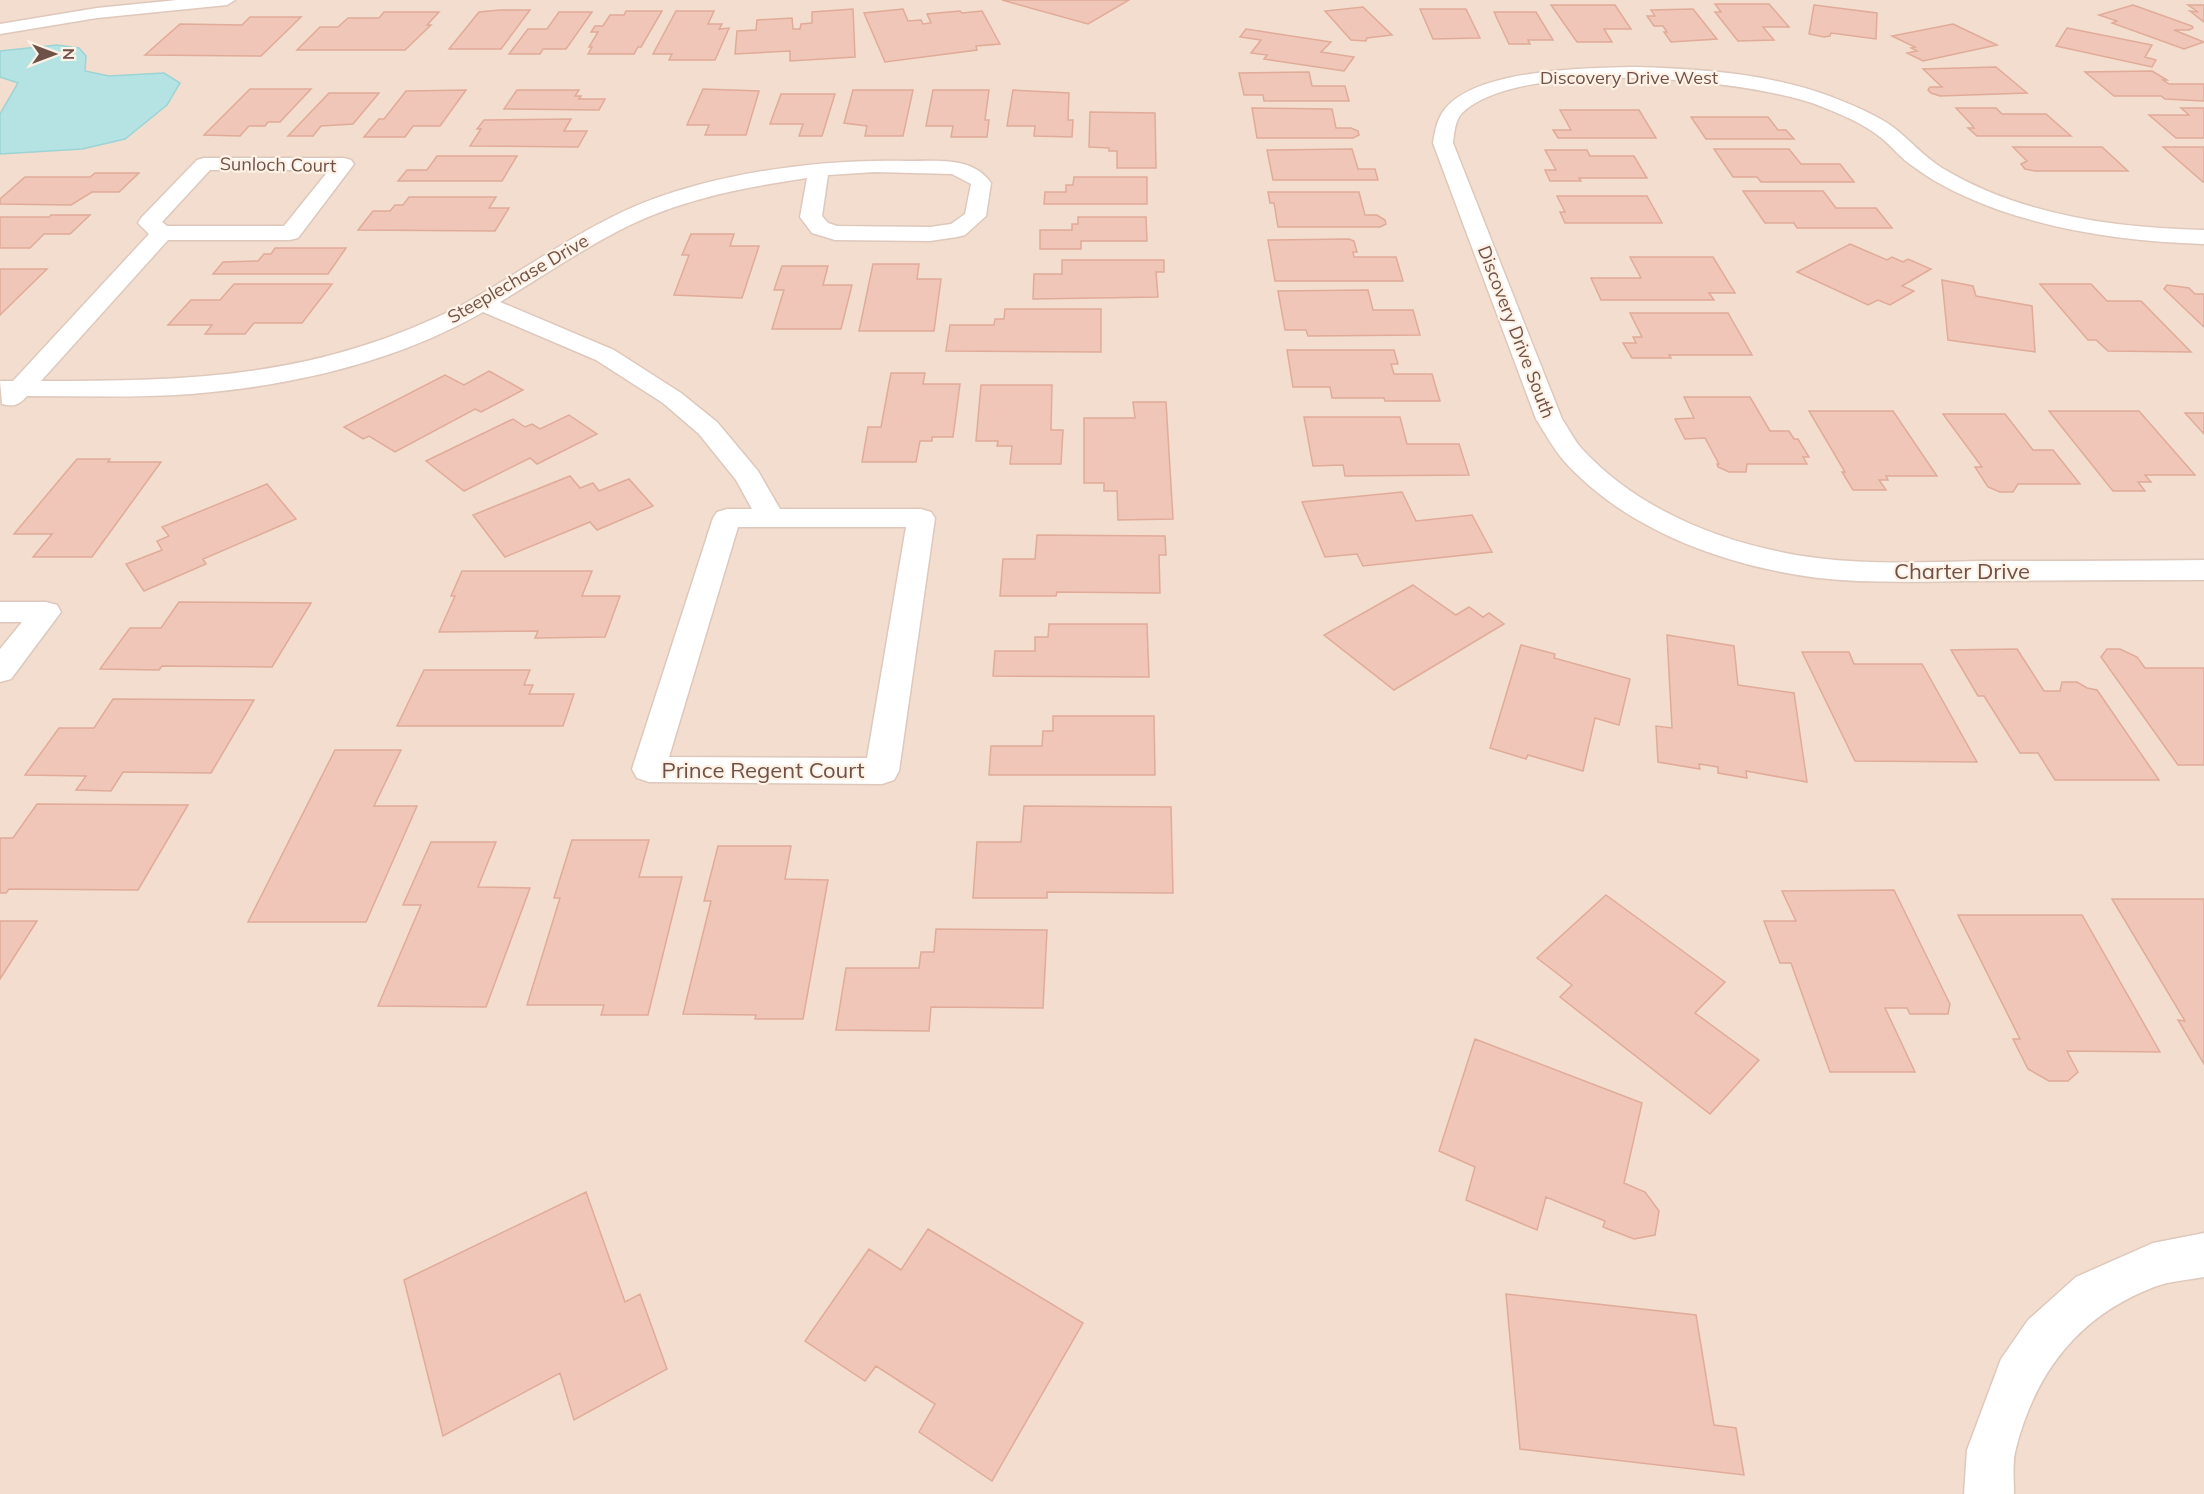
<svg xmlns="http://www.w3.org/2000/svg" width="2204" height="1494" viewBox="0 0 2204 1494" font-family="Mulish,sans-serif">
	<rect width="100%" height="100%" fill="#fbecdf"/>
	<path fill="#f2ddce" d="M0,0H2204V1494H0Z"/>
	<path fill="#b5e3e3" stroke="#9cd4d5" stroke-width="1.5" d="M57,45L79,48L86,56L85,71L109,76L164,73L180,83L167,105L125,139L82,149L0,154V114L18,83L0,77V51Z"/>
	<path fill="#efc6b8" stroke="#e1ab99" stroke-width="1.5" d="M1002,0H1129L1088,24Z
		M1715,4H1769L1789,27H1763L1774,40L1738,41L1715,12H1721Z
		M1551,5H1615L1631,29H1604L1612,42H1577Z
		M1814,5L1877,13L1876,39L1831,33L1830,36L1824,37L1809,34Z
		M2133,5L2192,26L2193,28L2189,30H2174L2204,42L2184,49L2112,23L2117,21L2099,15Z
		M2188,5H2204V22L2190,11L2198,12Z
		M1363,7L1392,35L1367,38L1366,41L1351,40L1325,11Z
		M853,9L855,57L790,61V51L735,54L737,31L756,30L757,20L792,18L793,29H800L801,24L812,23V12Z
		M903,9L908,21L921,20L923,24L931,23L927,14L960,11L962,13L982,11L1000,44L976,46L977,50L885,62L864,13Z
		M1420,9H1466L1480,38L1433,39Z
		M1693,9L1717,39L1671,42L1664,32H1667L1663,26H1654L1647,16H1655L1651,10Z
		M500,10H530L501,49H449L479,12Z
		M626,11H662L641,47H638L634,54H588L592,47H589L598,32H591L595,26H603L610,15H624Z
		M676,11H714L708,24H722L719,29L729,28L715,60H669L672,54H653Z
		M384,12H439L427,25H431L405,50H297L320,27H338L348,18H379Z
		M559,12H592L566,49H543L540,54H509L528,29H547Z
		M1494,12H1536L1553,40H1528L1530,44H1509Z
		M250,17H301L261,56L145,55L180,24L242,25Z
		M1953,24L1997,45L1923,61L1907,53L1917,51L1911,48L1915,47L1892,36Z
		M2067,28L2152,45L2145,57L2156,60L2152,67L2056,46Z
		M1246,29L1331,42L1321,52L1354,57L1344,71L1264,59L1267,55L1251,53L1261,40L1240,37Z
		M1996,67L2027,93L1940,96L1931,93L1928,90L1930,87H1942L1923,69Z
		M2152,71L2167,80H2163L2169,84H2204V101L2165,99L2161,96H2114L2085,72Z
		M1309,72L1312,86H1345L1349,101H1264L1263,95H1244L1239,73Z
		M250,89H311L280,122H268L265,126H249L240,136L204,135Z
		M703,89L759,91L746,135H705L709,125H687Z
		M466,90L440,126H413L405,137H364L379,119H384L406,91Z
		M517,90H579L575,96H581L579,99H605L599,110L504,109Z
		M853,90H913L903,136H865L867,126L844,123Z
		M933,90H989L985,120H989L987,137H951L953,126H926Z
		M1013,90L1069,93L1068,120H1073L1072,137L1034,136L1035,126H1007Z
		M329,93H379L353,124L321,126L313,136H288Z
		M781,94H835L822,136H799L803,124H770Z
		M1252,108L1332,109L1336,128H1351L1358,131L1359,135L1353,138H1257Z
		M1956,108H1996L2002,114H2046L2071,136H1977L1968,128H1974L1971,124Z
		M2181,108H2204V138H2176L2149,115H2189Z
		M1560,110H1639L1656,138H1558L1553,130H1571Z
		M1090,112L1155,113L1156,168H1117V151H1109V148L1089,147Z
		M1691,117H1768L1778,130H1786L1794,139H1706Z
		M571,119L564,131H587L578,147L470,146L481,129H477L484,120Z
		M2013,147H2102L2128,171H2035L2025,169L2021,164L2027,161Z
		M2163,147H2204V182H2203Z
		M1352,149L1358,169H1375L1378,180H1273L1267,150Z
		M1714,149H1789L1801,164H1840L1854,182H1761L1757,177H1733Z
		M1545,150H1587L1590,156H1634L1647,178H1579L1581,181H1550L1545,170H1556Z
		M437,156H517L502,181H398L407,170H427Z
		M95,173H139L119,192H92L71,205L0,204V199L25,177H90Z
		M1074,177H1147V204H1044L1045,192H1066V185H1073Z
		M1743,191H1823L1836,208H1876L1892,228H1797L1794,223H1765Z
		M1268,192H1359L1365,215H1377L1385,220L1386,224L1380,227H1278L1274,203H1270Z
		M1557,196H1647L1662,223H1565L1560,212H1565Z
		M409,197H496L489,208H509L495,231L358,230L373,211H390L395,205H403Z
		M51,215H90L70,234H44L30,248H0V217H49Z
		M1078,217H1146L1147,241H1081V249H1040V230H1072V224H1078Z
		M691,234H734L730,246H759L742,298L674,295L689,255H682Z
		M1349,239L1354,241L1357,252H1353L1354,257H1396L1403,281H1275L1268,240Z
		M1850,244L1887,260L1892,257L1903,262L1908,259L1931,269L1902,286L1914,291L1890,305L1878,300L1868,305L1797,272Z
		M275,248H346L328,274H213L223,262L258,261L264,254H271Z
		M1630,257H1713L1735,293H1709L1714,300H1601L1591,278H1641Z
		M1062,260H1164V272H1156L1158,297L1033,299L1034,274H1062Z
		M873,264H919L917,279H941L934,331H859Z
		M782,266H828L823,285H852L841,329H772L784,290H774Z
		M0,269H47L0,315Z
		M1942,280L1973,286L1976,296L2032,306L2035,352L1948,340Z
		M234,284H332L302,323H254L245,334H205L212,325H168L191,300H220Z
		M2040,284H2091L2107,301H2141L2191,352L2108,351L2096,340H2088Z
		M2167,285L2189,288L2195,294H2204V327L2164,289Z
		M1368,290L1373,310H1413L1420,335L1308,336L1306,330H1285L1278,291Z
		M1005,309H1101V352L946,351L950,325H994L995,319H1004Z
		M1630,313H1728L1752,355H1669L1671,358H1632L1623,343H1636L1633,337H1642Z
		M1287,350H1394L1398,364H1391L1394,374H1432L1440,401H1385L1384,398H1332L1330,387H1293Z
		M489,371L523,390L481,412L475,409L395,452L369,436L363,439L344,427L445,375L464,385Z
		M891,373H925L923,384H960L953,437H932V441H920L916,462H862L868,427H881Z
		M981,385H1052L1051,430H1063L1061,464H1010L1012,446H997L998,441H976Z
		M1684,397H1750L1770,431H1789L1794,439H1798L1809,457H1803L1807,464H1747L1746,472H1729L1718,467L1717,464H1719L1705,438L1685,439L1675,419L1694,418Z
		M1133,402H1166L1173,519L1118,520L1117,491H1104V483H1084V418H1135Z
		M1809,411H1893L1937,476H1886L1888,480H1879L1886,490H1853L1842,472H1845Z
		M2049,411H2139L2195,475H2145L2151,482H2138L2145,491H2113Z
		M2185,413H2204V434Z
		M1943,414H2005L2033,450H2053L2080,484H2018L2013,492H2000L1988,487L1975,467H1982Z
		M569,415L597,434L537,464L530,458L464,491L426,461L513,419L525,427L532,424L540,429Z
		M1304,417H1400L1407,444H1459L1469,475L1345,476L1343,465L1313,466Z
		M77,459H110L108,462H161L92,557H33L52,534H14Z
		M570,476L580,488L593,483L599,491L629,479L653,506L597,530L590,522L505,557L473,515Z
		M267,484L296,519L203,559L206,564L144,591L126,564L162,550L157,541L169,536L162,527Z
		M1402,492L1416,521L1472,515L1492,552L1363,566L1357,554L1325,557L1302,502Z
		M1037,535L1165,536L1166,555H1159L1160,593L1057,592L1056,596H1000L1003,559H1035Z
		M462,571H592L582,596H620L605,637L535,638L538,631L439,632L455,596H451Z
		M1413,585L1456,615L1469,607L1483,617L1489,613L1504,624L1394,690L1324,635Z
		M179,602L311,603L272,667L162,666L159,670L100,669L130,628H161Z
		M1049,624H1147L1149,677L993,676L995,651H1035V637H1048Z
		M1667,635L1734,646L1738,685L1794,693L1807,782L1746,771L1747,778L1718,773V767L1699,764L1700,769L1658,762L1656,726L1672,728Z
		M1521,645L1555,654L1554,658L1630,679L1619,725L1595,718L1583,771L1528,755L1526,759L1490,748Z
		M2017,649L2044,691H2060L2062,682H2077L2087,688L2097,690L2159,780H2055L2038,753H2020L1984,696H1978L1951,650Z
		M2107,649H2120L2137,657L2145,668H2204V765H2178L2101,657Z
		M1802,652H1849L1854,664H1922L1977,762L1855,761Z
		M424,670H530L524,685H533L529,694H574L563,726H397Z
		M113,699L254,700L211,773L123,772L111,791L76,790L86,776L25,775L59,728H94Z
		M1053,716H1154L1155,775H989L991,746H1042L1043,731H1053Z
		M335,750H401L374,806H417L366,922H248Z
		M37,804L188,805L138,890L9,889L6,893H0V838H13Z
		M1024,806L1171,807L1173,893L1047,892V898H973L977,842H1021Z
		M572,840H649L639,877H682L648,1015H601L604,1005H527L560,898H554Z
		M431,842H496L478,887L530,888L486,1007L378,1006L421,905H403Z
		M718,846H791L785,879L828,880L803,1019H755L756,1015L683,1014L711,901H704Z
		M1894,890L1950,1004L1948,1014H1910L1907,1008H1885L1915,1072H1830L1791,963H1780L1764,921H1796L1782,891Z
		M1606,895L1725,982L1695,1013L1759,1060L1710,1114L1560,997L1572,985L1537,958Z
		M2112,899H2204V1064L2178,1020L2185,1021Z
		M1958,915H2082L2160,1052L2067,1051L2078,1072L2068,1081H2049L2028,1069L2013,1039H2020Z
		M0,921H37L0,979Z
		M936,929L1047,930L1043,1008L931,1007L929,1031L836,1030L846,968H919L921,952H934Z
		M1475,1039L1642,1103L1624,1183L1645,1192L1659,1211L1655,1235L1634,1239L1603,1227L1605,1221L1546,1197L1537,1230L1466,1200L1475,1167L1439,1151Z
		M586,1192L625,1302L640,1294L667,1369L574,1420L560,1373L443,1436L404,1280Z
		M928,1229L1083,1323L992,1481L919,1432L935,1404L876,1366L865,1381L805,1341L869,1249L901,1270Z
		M1506,1294L1696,1315L1714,1425L1736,1428L1744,1475L1520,1449Z"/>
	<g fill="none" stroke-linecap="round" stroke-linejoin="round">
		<g stroke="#dec8bc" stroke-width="3">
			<path id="minor" d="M177,0H235L227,5L97,18L0,34V24L97,8Z
				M1635,67C1701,69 1768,73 1832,97C1852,105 1875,114 1893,127C1910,140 1923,156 1942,168C2020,215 2114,228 2204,230V244C2134,242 2065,233 1999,210C1969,199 1939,186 1914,167C1901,159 1892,146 1880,137C1863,123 1840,114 1820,106C1748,78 1520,57 1462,113C1455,120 1454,134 1453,143L1562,419C1569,429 1574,440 1582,449C1642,514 1732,547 1817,558C1871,565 1927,562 1981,561C2055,561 2130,561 2204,560V580C2130,580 2056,580 1982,581C1927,581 1872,584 1818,578C1726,566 1627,531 1564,461C1553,448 1545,433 1536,419L1433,143C1435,131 1437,119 1445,109C1477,69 1587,68 1635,67Z
				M204,158H344L351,160L354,164L298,238L290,240H168L41,381C149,381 255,380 359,347C395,336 429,322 462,305C513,277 561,242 614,216C696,175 816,158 908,161C936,161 973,156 991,183L986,216L965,235L957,237L930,241L835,240L812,233L800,217L807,178C747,187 686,198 630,225C585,247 543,276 500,302L614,350L681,393L717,422L758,471L780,509H921L931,512L935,518L899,771L894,780L882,784L649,782L637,778L632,769L713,518L717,512L727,509H752L736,480L699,434L663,403L596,360L483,312C396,362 291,386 191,394C137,398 82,396 27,396C19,405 14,407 2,404L0,381H13L149,234L138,223L141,218L197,160ZM210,170H329L284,226H167L162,222ZM875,172L952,174L971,184L965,214L951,224L930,227L837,226L828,223L822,216L828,175ZM738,527H906L867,758L669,757Z
				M0,602H46L57,605L61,612L11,679L0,682V649L22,622H0Z
				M2204,1233V1277C2188,1280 2170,1281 2154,1287C2079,1316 2036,1371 2016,1448C2012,1462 2014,1479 2014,1494H1964L1967,1450L2001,1359L2028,1320L2076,1277L2153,1243Z"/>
		</g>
		<use href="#minor" fill="#fff" fill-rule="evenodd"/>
	</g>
	<g text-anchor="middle" stroke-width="4.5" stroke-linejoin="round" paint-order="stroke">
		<g font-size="18" fill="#705148" stroke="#fef1e5">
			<text x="1629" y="84">Discovery Drive West</text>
			<text transform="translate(278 165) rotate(1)" y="6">Sunloch Court</text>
			<text transform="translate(518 279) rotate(-30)" y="6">Steeplechase Drive</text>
			<text transform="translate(1516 332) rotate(69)" y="6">Discovery Drive South</text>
		</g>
		<g font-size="22" fill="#705148" stroke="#fef1e5">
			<text x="1962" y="579">Charter Drive</text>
			<text x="763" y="778">Prince Regent Court</text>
		</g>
	</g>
	<g transform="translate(54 54) rotate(90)" stroke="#fef1e5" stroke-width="4.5" paint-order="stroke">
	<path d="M0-4.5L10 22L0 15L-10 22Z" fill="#705148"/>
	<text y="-9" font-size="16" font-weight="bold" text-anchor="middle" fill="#705148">N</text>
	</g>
</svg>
